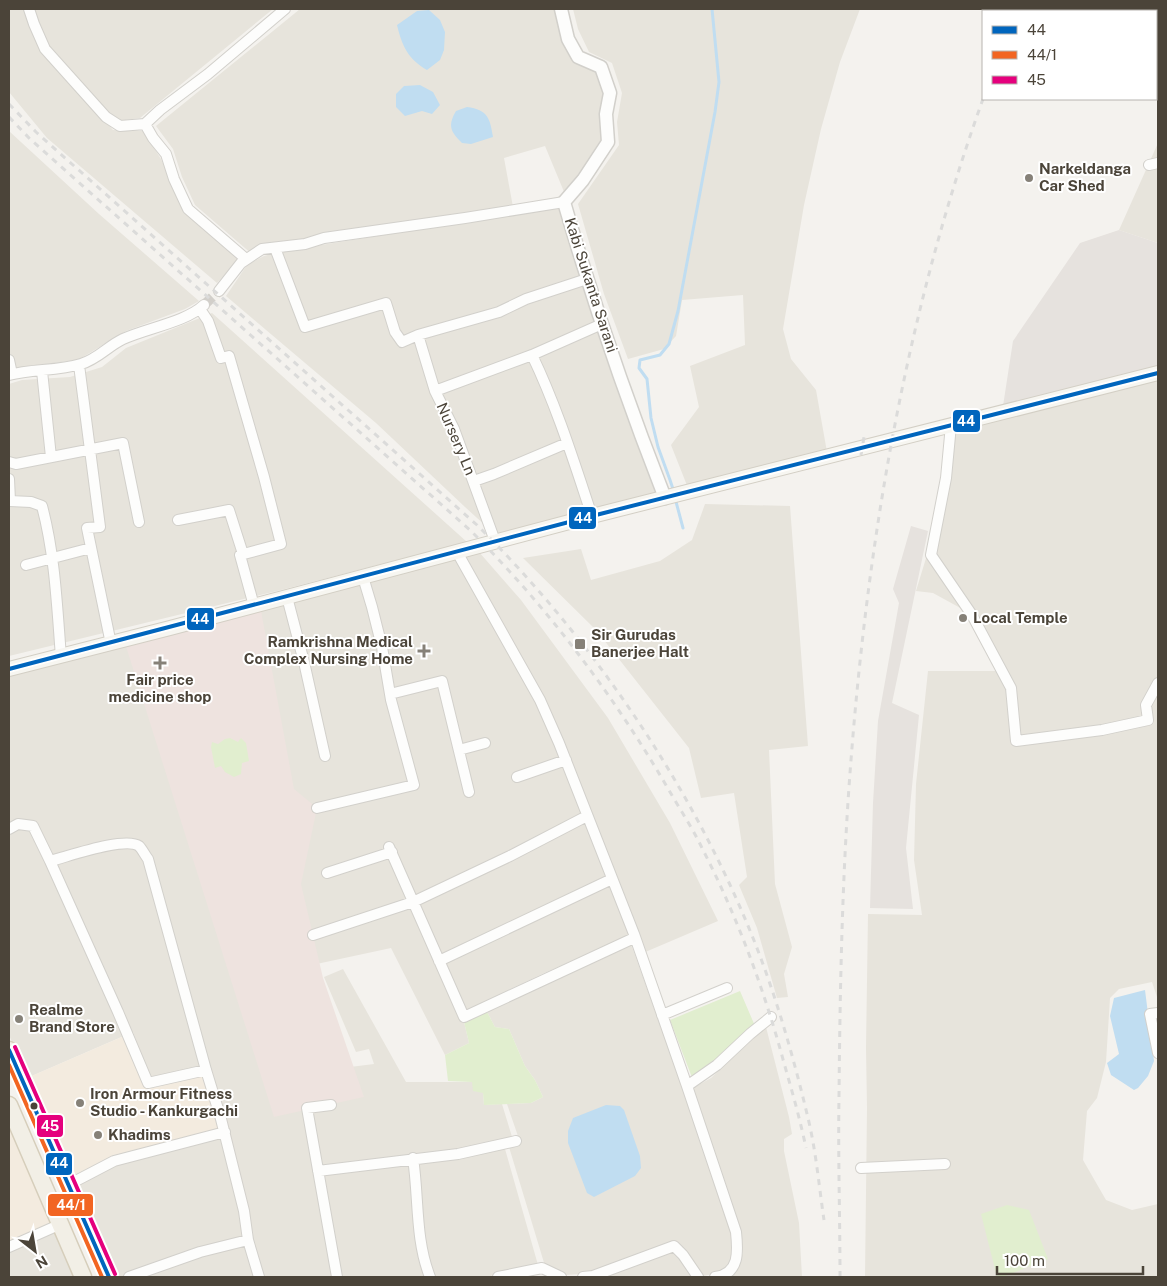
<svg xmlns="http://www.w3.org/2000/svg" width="1167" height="1286" viewBox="0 0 1167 1286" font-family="'Public Sans',sans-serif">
	<rect width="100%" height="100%" fill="#f4f2ee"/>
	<path fill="#e7e4dc" d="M9,9L24,10L39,48L113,130L143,131L161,159L185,212L239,259L217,283L47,138L9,92Z
		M33,9H273L140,118L118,121L106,113L41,40Z
		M300,9H562L579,60L602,73L610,99L604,146L567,199L545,146L504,158L513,207L253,255L195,205L182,177L173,149L156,126Z
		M573,9H860L840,62L821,129L804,205L783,329L791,359L816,390L827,452L688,488L671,445L699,407L690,366L745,345L743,295L682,300L676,336L664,349L628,359L604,294L578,204L619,145L617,122L622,93L612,63L589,52L578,29Z
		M9,131L99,214L199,301L185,309L126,331L78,360L30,366L9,371Z
		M1158,143V243L1119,230Z
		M560,207L658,495L499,538L465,507L376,423L226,296L247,265L264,256L283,251Z
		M212,313L467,542L281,590L9,656V384L22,380L70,377L102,367L126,348Z
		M1158,379V1000L1152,982L1119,989L1110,998L1106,1062L1097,1098L1087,1111L1083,1160L1106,1200L1132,1210L1158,1204V1277H865L867,1108L866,1048L868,914L922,915L914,860L916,784L928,671H1000L964,610L933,593L916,591L952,473L954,431Z
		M705,504L790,506L808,746L769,750L775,884L792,947L784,974L788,997L777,998L757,928L739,885L747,877L734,793L701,798L689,748L596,630L523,558L581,549L591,580L660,561L692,540Z
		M479,552L521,600L608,718L670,823L718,921L643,953L561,736L464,557Z
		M455,558L543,714L629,936L542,974L466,1011L459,1017L464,1022L469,1043L445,1055L391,948L298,968L350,1067L374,1064L369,1049L356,1052L324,977L343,969L406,1082H473L483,1092L484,1105L502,1104L513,1140L485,1147L320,1168L304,1110L332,1277H264L250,1238L247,1201L210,1067L150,1078L133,1032L27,1078L9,1035V675Z
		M631,944L698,1131L732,1233L734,1257L729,1266L720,1273L702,1276L672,1243L594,1273L566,1275L545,1266L509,1147L520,1142L507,1104L531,1103L543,1097L535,1080L525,1066L509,1029L495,1027L486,1010Z
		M766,1027L789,1117L792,1134L784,1139V1151L799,1223L802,1277H725L737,1266L743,1253L740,1231L691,1089L711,1078Z
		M219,1132L256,1277H116L68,1180L113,1155Z
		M505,1149L538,1265L512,1270L487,1277H339L322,1174Z
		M58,1228L79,1277H9V1249Z
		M674,1250L696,1277H606Z"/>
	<path fill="#f3ebdf" d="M124,1036L147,1088L202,1075L219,1132L113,1155L68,1180L27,1078Z
		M9,1117L56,1222L9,1242Z"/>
	<path fill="#e6e2de" d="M1119,230L1158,243V367L1003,406L1013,341L1080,243Z
		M911,526L928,531L892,703L919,715L906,848L913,909L870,908L873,803L878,721L899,603L893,589Z"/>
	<path fill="#eee3df" d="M259,600L294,789L317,808L301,884L323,978L364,1097L274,1117L124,640Z"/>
	<path fill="#e1eecf" d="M230,738L238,742L241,738L246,743L249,761L242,763L241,774L234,777L225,772L221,766L215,768L211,747L212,742L218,744L225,739Z
		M740,991L755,1026L693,1080L670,1020Z
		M486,1010L495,1027L509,1029L525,1066L535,1080L543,1097L531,1103L484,1105L483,1093L473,1091L472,1082L448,1081L445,1055L469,1043L464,1022Z
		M1007,1205L1029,1210L1048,1259L1003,1277H997L981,1214Z"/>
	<path fill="#c0ddf1" d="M429,10L440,20L445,32L444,50L440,60L427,70C408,59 402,46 397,25L417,11Z
		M420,85L433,92L440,105L432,114L422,111L405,116L396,107V94L404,86Z
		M467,107C488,110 490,118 493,137L471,144L462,143C451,132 447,126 456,111Z
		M1145,990L1154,1061L1148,1076L1138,1088L1134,1090L1111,1075L1107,1063L1119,1054L1110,1016L1114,998Z
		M606,1105L620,1106L624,1110L640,1156L641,1168L635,1176L594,1197L587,1193L568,1143V1131L573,1118Z"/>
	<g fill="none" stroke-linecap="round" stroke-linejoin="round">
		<path stroke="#c0ddf1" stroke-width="3" d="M674,492L670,480L658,447L651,418L647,379L639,368L640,360L660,355L669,344L678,311L715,112L719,82L712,9
			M675,498L683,528"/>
		<path stroke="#d2cfca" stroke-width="10" stroke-dasharray="10 5" stroke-linecap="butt" d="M205,304L219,291"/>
		<g stroke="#d2d0cb" stroke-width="12">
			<path id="minor" d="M29,9L34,24L45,49L106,117L120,126L145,124L153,138L166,154L174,179L188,209L246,259
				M145,124L160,110L208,74L285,9
				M1149,165L1158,163
				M275,248L305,327L386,303L395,332L402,342L418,335L499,312L526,299L587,279
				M219,291L241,263L262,249L305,244L324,238L465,218L564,202
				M200,309L208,321L221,358L229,356L264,477L281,544L240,555L254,606
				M418,335L435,391L454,429L495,541
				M532,355C557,407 574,462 592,516
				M9,360L12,374
				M79,365L100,527L87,528L111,644
				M42,371L51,457
				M9,375C32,369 57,371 81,364C98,359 108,346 123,339C147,328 186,322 204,305
				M435,391L532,355L602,324
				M951,425L946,478L931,555L972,615L1011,688L1016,741L1102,730L1148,720L1146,705L1158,683
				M9,462L16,464L123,443L139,522
				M9,479L10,501L31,502L42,506C55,555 57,606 61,657
				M474,481L494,474L567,443
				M178,520L229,510L243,554
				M457,552L540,700L559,743L634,934L687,1086L736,1232C738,1251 740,1274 715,1277
				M26,565L91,548
				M287,597L304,662L325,756
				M390,694L442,681L469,792
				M459,750L485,743
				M517,777L566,760
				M317,808L414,785L391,700L382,647L372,607L363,577
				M9,829L18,824L33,826L50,861C67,857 125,836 139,846C142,849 145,855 148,859L206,1070L221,1119L244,1211L248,1240L259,1277
				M389,847L464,1017L634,938
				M50,861L118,1012L148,1083L206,1070
				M327,873L392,852
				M313,935L413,902L510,856L587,816
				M439,961L612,879
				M1158,1013L1150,1014L1158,1053
				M662,1015L727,988
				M687,1086L717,1065L750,1034L771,1017
				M331,1105L307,1108L337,1277
				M413,1158C419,1198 415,1239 430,1277
				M861,1168L945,1164
				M318,1171L458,1154L516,1141
				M68,1185L114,1161L225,1132
				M9,1247L61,1224
				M129,1277L200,1252L248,1240
				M498,1277L542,1268L561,1277
				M583,1277L593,1276L674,1246L683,1255L698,1277"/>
		</g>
		<g stroke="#d2d0cb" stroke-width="15">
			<path id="tertiary" d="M561,9L568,39L578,57L601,67L610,93L606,114L608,142L583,180L564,202C593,302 627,401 665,498"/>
		</g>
		<g stroke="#d3cfc5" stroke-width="16">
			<path id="secondary" d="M9,669L170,628L592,516L1158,373"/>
		</g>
		<g stroke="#d6cebb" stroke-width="19">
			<path id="primary" d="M9,1050L109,1277
				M9,1105L83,1277"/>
		</g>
		<use href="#minor" stroke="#fdfdfc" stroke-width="10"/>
		<use href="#tertiary" stroke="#fdfdfc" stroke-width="12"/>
		<use href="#secondary" stroke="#f7f6f1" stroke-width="14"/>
		<use href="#primary" stroke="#f2efe6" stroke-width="16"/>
		<path stroke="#dbdbda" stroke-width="3" stroke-dasharray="6 6" stroke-linecap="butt" d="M1015,11L1016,9
			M9,104L36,132L477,525C594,641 694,789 755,943C777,999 794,1059 808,1118C816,1151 819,1186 824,1220
			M9,117L30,139L471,531C549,609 615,697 670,792C681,811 693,829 702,848C737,916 764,989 784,1063C792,1091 800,1119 806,1148
			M861,455L864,437
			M840,1277C840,1217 838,1157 839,1097C840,990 842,881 850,773C867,544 905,316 983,99"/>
		<g stroke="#fff" stroke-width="8">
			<path id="bus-1" d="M9,669L592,516L1158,373
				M9,1050L109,1277"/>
		</g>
		<g stroke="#fff" stroke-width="8">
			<path id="bus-2" d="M9,1065L102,1277"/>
		</g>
		<g stroke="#fff" stroke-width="8">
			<path id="bus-3" d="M15,1047L115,1274"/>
		</g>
		<use href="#bus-1" stroke="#0065bd" stroke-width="4"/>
		<use href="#bus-2" stroke="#f26522" stroke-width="4"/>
		<use href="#bus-3" stroke="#e5007d" stroke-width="4"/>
	</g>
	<g fill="#868178" stroke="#fff" stroke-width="2">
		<circle cx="1029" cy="178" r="5"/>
		<circle cx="963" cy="618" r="5"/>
		<rect x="574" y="638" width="12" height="12" rx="2.5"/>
		<path d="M421.5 643.5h5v5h5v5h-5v5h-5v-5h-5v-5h5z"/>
		<path d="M157.5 655.5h5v5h5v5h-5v5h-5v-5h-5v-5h5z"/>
		<circle cx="19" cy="1019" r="5"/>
		<circle cx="80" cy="1103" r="5"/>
		<circle cx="98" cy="1135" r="5"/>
	</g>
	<circle fill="#4b4439" stroke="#fff" stroke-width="2" cx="34" cy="1106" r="4.5"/>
	<g text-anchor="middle" stroke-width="4" stroke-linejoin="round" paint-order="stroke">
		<g font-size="15" font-weight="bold" fill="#4b4439" stroke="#fff" text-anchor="start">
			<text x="1039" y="174">Narkeldanga<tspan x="1039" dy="17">Car Shed</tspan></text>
			<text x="973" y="623">Local Temple</text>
			<text x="591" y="640">Sir Gurudas<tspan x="591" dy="17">Banerjee Halt</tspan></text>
			<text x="413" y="647" text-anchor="end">Ramkrishna Medical<tspan x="413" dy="17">Complex Nursing Home</tspan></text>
			<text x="160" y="685" text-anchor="middle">Fair price<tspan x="160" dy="17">medicine shop</tspan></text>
			<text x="29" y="1015">Realme<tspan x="29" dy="17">Brand Store</tspan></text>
			<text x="90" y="1099">Iron Armour Fitness<tspan x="90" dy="17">Studio - Kankurgachi</tspan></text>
			<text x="108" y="1140">Khadims</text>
		</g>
		<g font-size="15" fill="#4b4439" stroke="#fff">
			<text transform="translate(591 285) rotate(72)" y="5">Kabi Sukanta Sarani</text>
			<text transform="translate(456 439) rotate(67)" y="5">Nursery Ln</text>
		</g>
	</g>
	<g stroke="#fff" stroke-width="2">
		<rect x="952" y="409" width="29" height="24" rx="5" fill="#0065bd"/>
		<rect x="568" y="506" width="29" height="24" rx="5" fill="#0065bd"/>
		<rect x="186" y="607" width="29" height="24" rx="5" fill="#0065bd"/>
		<rect x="36" y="1114" width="28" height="24" rx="5" fill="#e5007d"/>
		<rect x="45" y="1152" width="28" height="24" rx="5" fill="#0065bd"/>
		<rect x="47" y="1193" width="47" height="24" rx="5" fill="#f26522"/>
	</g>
	<g font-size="14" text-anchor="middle" font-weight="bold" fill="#fff">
		<text x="966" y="426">44</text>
		<text x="583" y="523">44</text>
		<text x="200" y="624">44</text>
		<text x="50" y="1131">45</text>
		<text x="59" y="1168">44</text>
		<text x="71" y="1210">44/1</text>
	</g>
	<rect width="1167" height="1286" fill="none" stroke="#4b4439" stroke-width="20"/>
	<rect x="982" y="10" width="175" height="90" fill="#ffffff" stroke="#b7b4b0"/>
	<rect x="992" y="26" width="25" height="8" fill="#0065bd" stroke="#b7b4b0"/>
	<text x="1027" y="35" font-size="15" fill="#4b4439">44</text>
	<rect x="992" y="51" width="25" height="8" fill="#f26522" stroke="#b7b4b0"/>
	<text x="1027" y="60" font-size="15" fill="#4b4439">44/1</text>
	<rect x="992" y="76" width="25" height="8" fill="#e5007d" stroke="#b7b4b0"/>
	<text x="1027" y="85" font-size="15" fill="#4b4439">45</text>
	<g transform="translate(35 1251) rotate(149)" stroke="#ffffff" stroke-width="4" paint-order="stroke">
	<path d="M0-4L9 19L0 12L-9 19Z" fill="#4b4439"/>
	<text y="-8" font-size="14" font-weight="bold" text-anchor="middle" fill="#4b4439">N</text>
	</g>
	<path d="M997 1266v8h146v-8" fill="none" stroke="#4b4439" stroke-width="2.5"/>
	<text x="1004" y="1266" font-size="15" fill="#4b4439" stroke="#ffffff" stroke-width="4" paint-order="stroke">100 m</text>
</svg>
